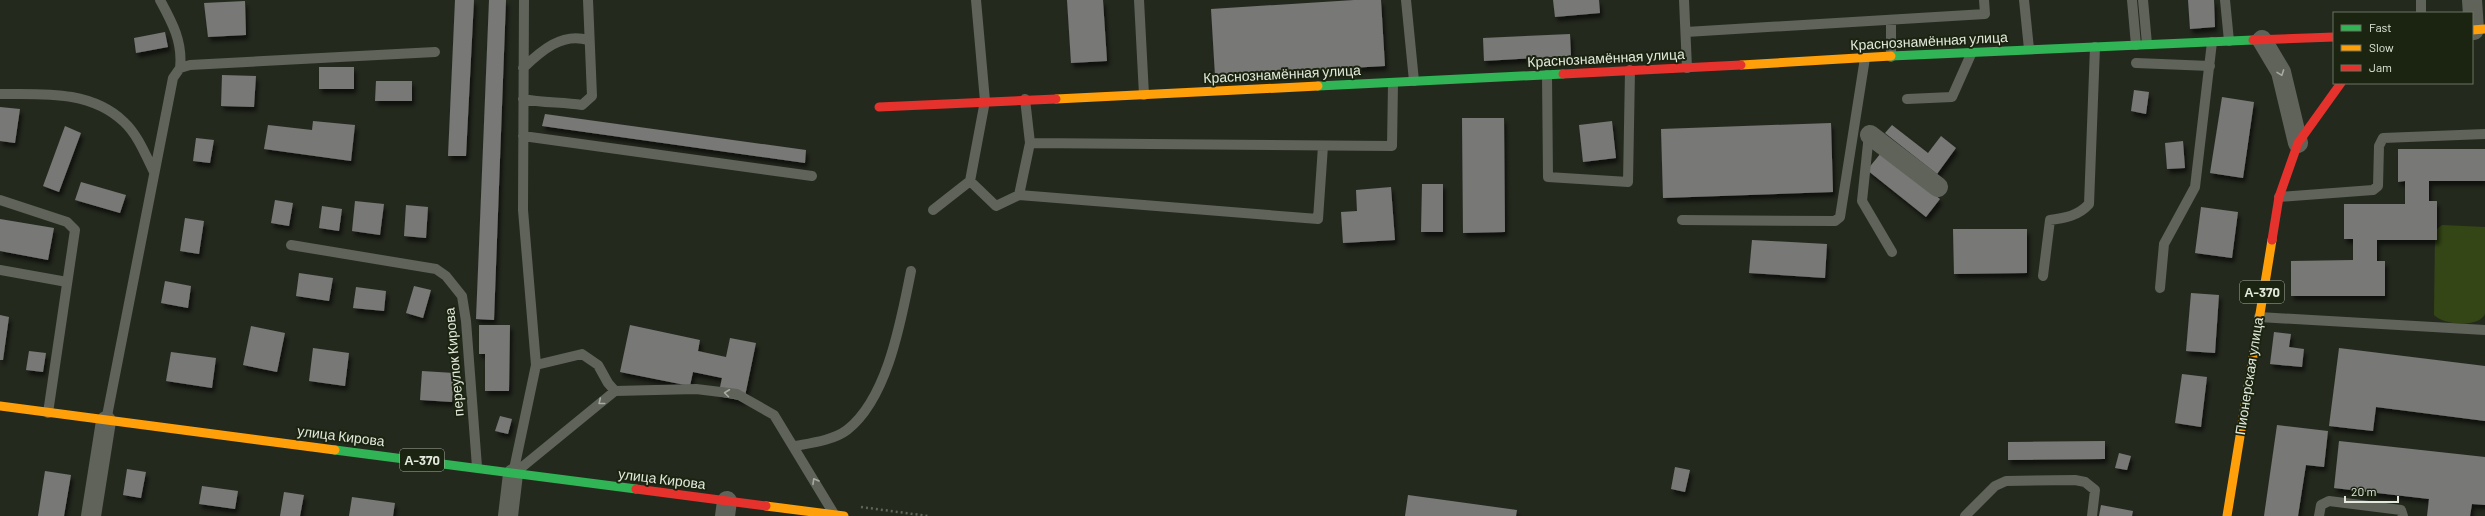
<svg xmlns="http://www.w3.org/2000/svg" width="2485" height="516" viewBox="0 0 2485 516" font-family="Barlow,sans-serif">
	<defs>
		<filter id="shadow"><feDropShadow dx="2.5" dy="4.5" stdDeviation="2" flood-color="#0009"/></filter>
	</defs>
	<rect width="100%" height="100%" fill="#24291e"/>
	<path fill="#344616" d="M2442,225L2485,227V314C2479,328 2443,325 2434,315L2435,236L2437,229Z"/>
	<path fill="#787877" filter="url(#shadow)" d="M455,0H474L466,156H448Z
		M489,0H506L494,320L476,319Z
		M1067,0H1103L1107,61L1071,63Z
		M1354,0H1381L1385,66L1215,76L1211,9Z
		M1553,0H1599L1600,13L1555,17Z
		M2188,0H2214L2215,27L2190,29Z
		M245,1L246,35L208,37L204,3Z
		M165,32L168,47L136,53L134,38Z
		M1570,34L1571,56L1484,61L1483,38Z
		M319,67H354V89H319Z
		M222,75L256,76L254,107L221,106Z
		M376,81H412V101H375Z
		M2134,90L2149,92L2146,114L2131,111Z
		M2222,97L2254,102L2243,178L2210,173Z
		M0,107L20,109L15,143L0,141Z
		M545,114L806,150L805,163L542,126Z
		M1462,118H1504L1505,232L1463,233Z
		M313,121L355,125L351,161L264,149L268,125L312,130Z
		M1612,121L1616,158L1583,162L1579,125Z
		M1831,123L1833,192L1663,198L1661,129Z
		M1892,125L1928,153L1941,136L1956,148L1937,174L1885,133Z
		M65,126L81,133L59,192L43,186Z
		M196,138L214,140L210,163L193,161Z
		M2183,141L2185,168L2167,169L2165,143Z
		M2398,149H2485V181H2429V201H2437V240H2377V261H2385V296H2291V261L2353,260V239H2344V204H2405V181L2398,182Z
		M1881,153L1940,199L1926,217L1867,170Z
		M81,182L126,195L120,213L75,200Z
		M1422,184H1443V232H1421Z
		M1391,187L1395,240L1343,243L1341,212L1357,211L1356,190Z
		M275,200L293,203L289,226L271,223Z
		M355,201L384,204L380,235L352,231Z
		M406,205L428,207L426,238L404,236Z
		M322,206L342,209L339,231L319,228Z
		M2201,207L2238,212L2232,258L2195,253Z
		M185,218L204,221L199,254L180,251Z
		M0,219L54,228L48,260L0,251Z
		M1953,229H2027V273L1954,274Z
		M1752,240L1827,244L1825,278L1749,273Z
		M299,273L333,278L329,301L296,296Z
		M165,281L191,286L188,308L161,303Z
		M414,286L431,290L423,318L406,313Z
		M356,287L386,291L384,311L353,308Z
		M2191,293L2219,295L2215,353L2186,351Z
		M0,315L9,317L3,360H0Z
		M479,325H510L509,391H485V354H479Z
		M630,325L700,340L698,351L726,357L730,338L756,343L744,401L718,396L722,378L693,372L690,386L620,372Z
		M251,326L285,333L277,372L243,365Z
		M2274,332L2291,334L2289,347L2304,349L2302,367L2270,364Z
		M313,348L349,353L345,386L309,381Z
		M2339,348L2485,366V421L2376,407L2373,431L2329,426Z
		M29,351L46,353L43,372L26,370Z
		M171,352L216,358L212,388L166,381Z
		M422,371L454,373L452,402L420,400Z
		M2182,374L2207,377L2201,427L2175,423Z
		M500,416L512,419L508,434L495,431Z
		M2277,425L2328,431L2324,467L2306,465L2298,516H2264Z
		M2105,441V459L2008,460V442Z
		M2339,441L2485,457V505L2472,504L2470,516H2427L2429,499L2334,488Z
		M2119,453L2131,456L2127,470L2115,468Z
		M1675,467L1690,470L1685,492L1671,489Z
		M127,469L146,472L141,498L123,495Z
		M45,471L71,475L64,516H38Z
		M202,486L238,491L235,509L199,504Z
		M284,492L304,495L300,516H280Z
		M1408,495L1517,510L1516,516H1405Z
		M352,497L395,503L393,516H349Z
		M2101,505L2133,511L2132,516H2099Z"/>
	<g fill="none" stroke-linecap="round" stroke-linejoin="round">
		<path stroke="#60645b" stroke-width="2.5" stroke-dasharray="2 3" stroke-linecap="butt" d="M861,507L928,516"/>
		<path stroke="#5f635a" stroke-width="10" d="M160,0C172,22 183,42 180,68
			M1139,0L1144,95
			M1406,0L1414,81
			M1684,0L1687,68
			M2024,0L2029,49
			M2132,0L2136,45
			M2143,0L2147,44
			M2225,0L2229,41
			M2421,0V13
			M1686,32L1985,14L1984,0
			M1891,57V20
			M2136,63L2210,66
			M523,68C541,51 562,32 588,40
			M1547,75L1548,177L1628,182L1630,70
			M0,94C42,94 91,90 124,122C138,135 146,156 154,172
			M523,99C542,103 562,102 582,105L592,96L588,0
			M1025,99L1030,143L1019,195L1318,219L1323,146
			M1907,99L1952,97L1972,52
			M1869,134L1862,201L1892,252
			M523,136L812,176
			M1030,143L1392,146L1393,83
			M970,181L985,101L976,0
			M2279,197L2373,190L2378,186L2379,146L2383,138L2485,134
			M0,200L67,222L75,230L48,413
			M933,210L970,181L996,206L1019,195
			M1682,220L1835,221L1840,217L1865,58
			M291,245L436,269L446,276L462,296L466,321L477,467
			M0,270L67,282
			M2043,276L2050,220C2065,218 2078,216 2089,204L2095,47
			M2160,288L2164,244L2195,187L2212,42
			M2259,317L2485,330
			M536,365L582,354L598,365L608,383L615,391
			M106,421L173,78L180,68L190,65L435,52
			M795,446C811,443 834,440 847,430C888,398 901,320 911,271
			M516,472L615,391L696,389L737,394L774,415L834,514
			M513,474L536,365L523,210L524,0
			M1965,516L1995,486L2006,481L2075,480L2085,482L2095,490L2092,516
			M2319,516L2321,505L2329,501L2401,510L2403,516"/>
		<path stroke="#5f635a" stroke-width="20" d="M2472,0L2474,30
			M2262,40L2281,72L2298,143
			M1870,135L1938,187
			M91,516L106,421
			M508,516L513,474
			M725,516L727,501"/>
		<path stroke="#30b455" stroke-width="9" d="M1891,56L2253,40
			M1318,86L1563,74
			M335,450L636,489"/>
		<path stroke="#ff9f0a" stroke-width="9" d="M2472,30L2485,29
			M1741,65L1891,56
			M1056,99L1318,86
			M0,406L335,450
			M766,506L844,516
			M2227,516L2272,240"/>
		<path stroke="#e5322d" stroke-width="9" d="M2253,40L2334,37
			M1563,74L1741,65
			M879,107L1056,99
			M2272,240L2279,197L2298,143L2341,83
			M636,489L766,506"/>
	</g>
	<defs><path id="oneway-chevron" d="M-2-3.5L2.5 0L-2 3.5" fill="none" stroke-width="1.6" stroke-linecap="round" stroke-linejoin="round"/></defs>
	<g stroke="#a7aca1">
		<use href="#oneway-chevron" transform="translate(2281 73) rotate(70)"/>
		<use href="#oneway-chevron" transform="translate(727 393) rotate(-173)"/>
		<use href="#oneway-chevron" transform="translate(601 402) rotate(141)"/>
		<use href="#oneway-chevron" transform="translate(815 481) rotate(-120)"/>
	</g>
	<g text-anchor="middle" stroke-width="4" stroke-linejoin="round" paint-order="stroke">
		<g fill="#1b2410" stroke="#a6ad9e" stroke-width="1">
			<rect x="2240" y="281" width="44" height="22" rx="3"/>
			<rect x="400" y="449" width="44" height="22" rx="3"/>
		</g>
		<g font-size="13" font-weight="bold" fill="#e2e8db">
			<text x="2262" y="297">А-370</text>
			<text x="422" y="465">А-370</text>
		</g>
		<g font-size="14" fill="#e2e8db" stroke="#1b2410">
			<text transform="translate(1929 41) rotate(-3)" y="5">Краснознамённая улица</text>
			<text transform="translate(1606 58) rotate(-3)" y="5">Краснознамённая улица</text>
			<text transform="translate(1282 74) rotate(-3)" y="5">Краснознамённая улица</text>
			<text transform="translate(454 362) rotate(-95)" y="5">переулок Кирова</text>
			<text transform="translate(2249 376) rotate(-81)" y="5">Пионерская улица</text>
			<text transform="translate(341 436) rotate(7)" y="5">улица Кирова</text>
			<text transform="translate(662 479) rotate(7)" y="5">улица Кирова</text>
		</g>
	</g>
	<rect x="2333" y="12" width="140" height="72" fill="#1b2410" stroke="#6b7261"/>
	<rect x="2341" y="25" width="20" height="6" fill="#30b455" stroke="#6b7261"/>
	<text x="2369" y="32" font-size="12" fill="#e2e8db">Fast</text>
	<rect x="2341" y="45" width="20" height="6" fill="#ff9f0a" stroke="#6b7261"/>
	<text x="2369" y="52" font-size="12" fill="#e2e8db">Slow</text>
	<rect x="2341" y="65" width="20" height="6" fill="#e5322d" stroke="#6b7261"/>
	<text x="2369" y="72" font-size="12" fill="#e2e8db">Jam</text>
	<path d="M2345 496v6h53v-6" fill="none" stroke="#e2e8db" stroke-width="2"/>
	<text x="2351" y="496" font-size="12" fill="#e2e8db" stroke="#1b2410" stroke-width="3" paint-order="stroke">20 m</text>
</svg>
